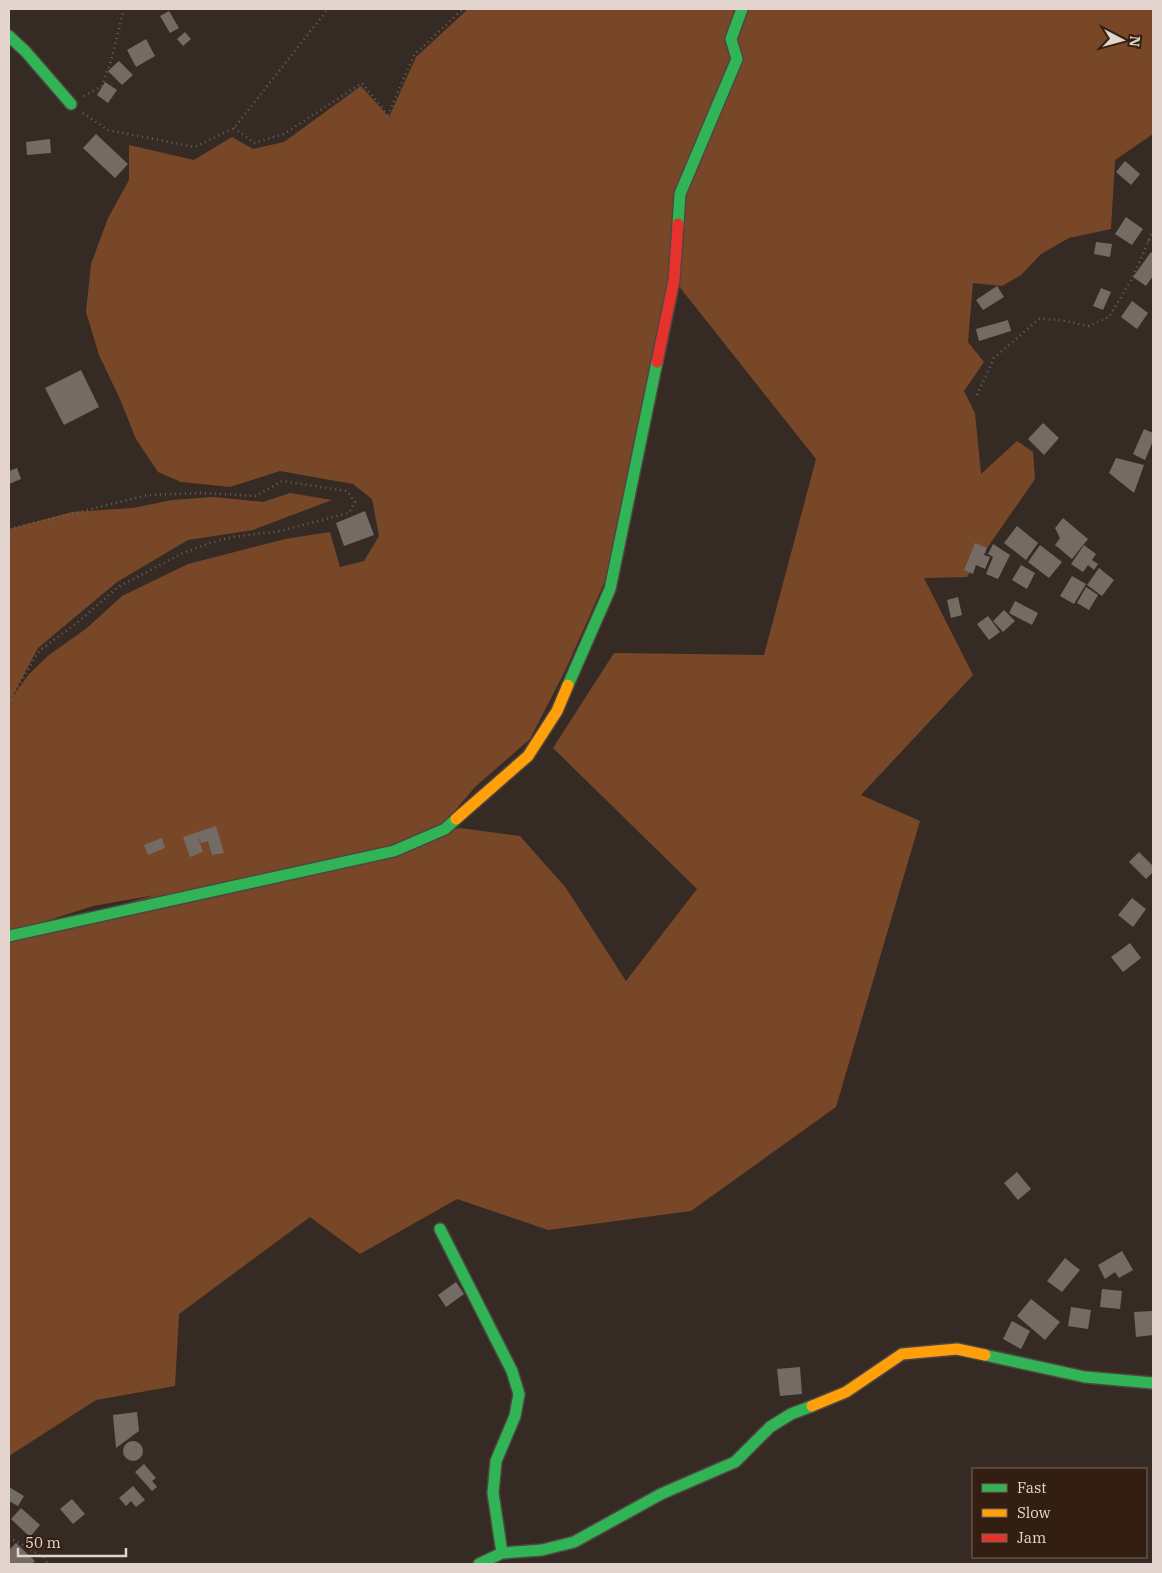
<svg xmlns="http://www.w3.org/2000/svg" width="1162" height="1573" viewBox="0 0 1162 1573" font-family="'IBM Plex Serif',serif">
	<rect width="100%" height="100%" fill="#362b24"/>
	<path fill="#784727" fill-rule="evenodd" d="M468,9H1153V134L1115,160L1111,229L1069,238L1041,254L1021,275L1002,286L973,283L968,342L984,362L964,391L975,413L981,474L1017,441L1033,452L1035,479L967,577L924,578L973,675L861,795L920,821L836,1107L691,1211L548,1230L457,1199L360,1254L310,1217L179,1314L175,1386L96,1400L9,1456V936L155,895L93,906L9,933V529L72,512L133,508L172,500L213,497L263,502L290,493L332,500L253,530L188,540L117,582L38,648L11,699L29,674L49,655L87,628L122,596L188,564L285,539L330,532L340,567L364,561L379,536L372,499L353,484L280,471L230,487L181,482L158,472L136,439L120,399L99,355L86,312L91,264L108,218L129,180V145L194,160L232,137L253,149L284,142L361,86L389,117L416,57ZM674,280L816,459L764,655L614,653L553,748L697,889L626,981L566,888L520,836L460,828L435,834L475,787L530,739L565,671L606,579Z"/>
	<path fill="#756b65" d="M169,11L179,28L170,33L160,16Z
		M185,32L191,39L183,46L177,39Z
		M146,39L155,56L136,67L127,50Z
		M119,61L133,75L122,85L108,71Z
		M105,82L117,90L108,103L97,95Z
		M96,134L128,164L115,178L83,148Z
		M50,139L51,153L27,155L26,142Z
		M1125,161L1140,174L1131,185L1116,172Z
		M1126,217L1143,229L1132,245L1115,234Z
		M1096,242L1112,244L1110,257L1094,254Z
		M1151,252L1153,254V276L1146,286L1133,277Z
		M997,286L1004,297L983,310L976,300Z
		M1101,288L1111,292L1103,310L1093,306Z
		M1132,301L1148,313L1137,329L1121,317Z
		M1008,320L1011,331L979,341L976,329Z
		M81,370L99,407L64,425L45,388Z
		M1043,423L1059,438L1044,455L1028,439Z
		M1144,429L1153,433V441L1145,460L1133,454Z
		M1116,458L1144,465L1134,493L1109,473Z
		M17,468L21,479L9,484V471Z
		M365,511L374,535L344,546L336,523Z
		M1063,518L1088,539L1072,559L1055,545L1060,538L1055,528Z
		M1017,526L1038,543L1026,560L1004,543Z
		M975,543L987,548L984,555L990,557L985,569L976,565L973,574L964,570Z
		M993,544L1010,555L998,579L986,574L993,557L988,554Z
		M1040,545L1062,562L1049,578L1028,562Z
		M1084,545L1096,554L1092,560L1098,564L1094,570L1088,565L1083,572L1071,564Z
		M1021,565L1035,573L1027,589L1012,580Z
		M1099,568L1114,580L1102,596L1087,585Z
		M1072,576L1086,584L1074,604L1060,596Z
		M1086,587L1098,595L1089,610L1077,603Z
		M958,597L962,615L951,618L947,600Z
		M1015,601L1038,613L1032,625L1009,613Z
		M1004,610L1015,621L1003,632L993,621Z
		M988,616L1000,632L989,640L977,624Z
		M216,826L224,853L212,855L208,841L201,843L197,834L203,852L190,857L183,837Z
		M162,838L165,848L148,855L144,845Z
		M1139,852L1153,866V872L1146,879L1129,862Z
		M1132,898L1146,909L1133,927L1118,915Z
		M1130,943L1141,958L1123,972L1111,957Z
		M1017,1172L1031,1189L1018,1200L1004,1183Z
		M1122,1251L1133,1270L1119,1278L1115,1272L1105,1279L1098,1265Z
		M1065,1258L1080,1270L1062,1292L1047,1281Z
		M456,1282L464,1294L446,1307L438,1295Z
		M1102,1289L1122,1291L1120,1309L1100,1307Z
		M1031,1299L1060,1322L1045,1340L1017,1316Z
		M1071,1307L1091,1310L1088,1329L1068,1326Z
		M1153,1311V1335L1136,1337L1134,1312Z
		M1012,1321L1030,1331L1021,1349L1003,1339Z
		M800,1367L802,1394L780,1396L777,1369Z
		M137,1412L139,1431L116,1448L113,1415Z
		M123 1451a10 10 0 1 1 20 0a10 10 0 1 1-20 0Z
		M144,1464L156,1478L152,1481L157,1487L152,1491L135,1472Z
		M133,1486L145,1500L136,1507L131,1501L126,1506L119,1498Z
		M9,1487L24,1496L18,1506L9,1501Z
		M72,1499L85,1514L73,1524L60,1509Z
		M21,1508L40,1525L30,1537L11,1519Z
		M16,1543L35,1561L32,1564H9V1550Z"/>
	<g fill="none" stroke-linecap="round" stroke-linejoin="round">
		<g stroke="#504640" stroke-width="14">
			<path id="fast" d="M9,36L26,52L71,104
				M678,224L680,194L737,59L731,39L742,9
				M568,685L610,589L657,362
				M9,936L394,851L445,829L456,819
				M440,1229L512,1371L519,1394L515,1416L496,1461L493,1493L502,1553
				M985,1355L1085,1377L1153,1383
				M479,1564L502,1553L542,1550L574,1542L661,1494L735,1462L770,1427L791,1414L812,1406"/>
		</g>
		<g stroke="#504640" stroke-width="14">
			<path id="slow" d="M456,819L528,756L557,711L568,685
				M812,1406L846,1392L902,1354L957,1349L985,1355"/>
		</g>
		<g stroke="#504640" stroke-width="14">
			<path id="jam" d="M657,362L674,280L678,224"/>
		</g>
		<path stroke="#6a615b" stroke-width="2.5" stroke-dasharray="1 4" stroke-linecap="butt" d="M84,96L102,86L110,64L124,9
			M83,113L108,130L195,147L234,128L328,9
			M234,128L254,143L284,134L362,83L388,115L414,55L463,9
			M1148,241L1153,244
			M977,395L994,358L1039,319L1060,320L1089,326L1109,317L1133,277L1153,230
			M9,529L148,495L201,493L256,496L282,481L347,491L355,502L349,513L280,531L233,537L210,543L183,553L118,587L78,622L39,651L9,702
			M9,1537L44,1558L48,1564"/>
		<use href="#fast" stroke="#30b455" stroke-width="11"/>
		<use href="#slow" stroke="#ff9f0a" stroke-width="11"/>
		<use href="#jam" stroke="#e5322d" stroke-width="11"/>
	</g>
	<rect width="1162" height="1573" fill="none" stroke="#e3d5cd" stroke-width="20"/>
	<rect x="972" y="1468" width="175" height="90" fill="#331f12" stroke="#79685d"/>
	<rect x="982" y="1484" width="25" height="8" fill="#30b455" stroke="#79685d"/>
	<text x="1017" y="1493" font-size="15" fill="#e3d5cd">Fast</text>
	<rect x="982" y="1509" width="25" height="8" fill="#ff9f0a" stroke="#79685d"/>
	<text x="1017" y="1518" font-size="15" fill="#e3d5cd">Slow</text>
	<rect x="982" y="1534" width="25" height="8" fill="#e5322d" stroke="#79685d"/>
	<text x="1017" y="1543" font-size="15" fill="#e3d5cd">Jam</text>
	<g transform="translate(1122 40) rotate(96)" stroke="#331f12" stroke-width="4" paint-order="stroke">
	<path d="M0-4L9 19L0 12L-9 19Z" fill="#e3d5cd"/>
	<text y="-8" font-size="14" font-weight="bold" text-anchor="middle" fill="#e3d5cd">N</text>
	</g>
	<path d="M18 1548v8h108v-8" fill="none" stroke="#e3d5cd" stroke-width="2.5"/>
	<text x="25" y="1548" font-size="15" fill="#e3d5cd" stroke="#331f12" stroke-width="4" paint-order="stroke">50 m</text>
</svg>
